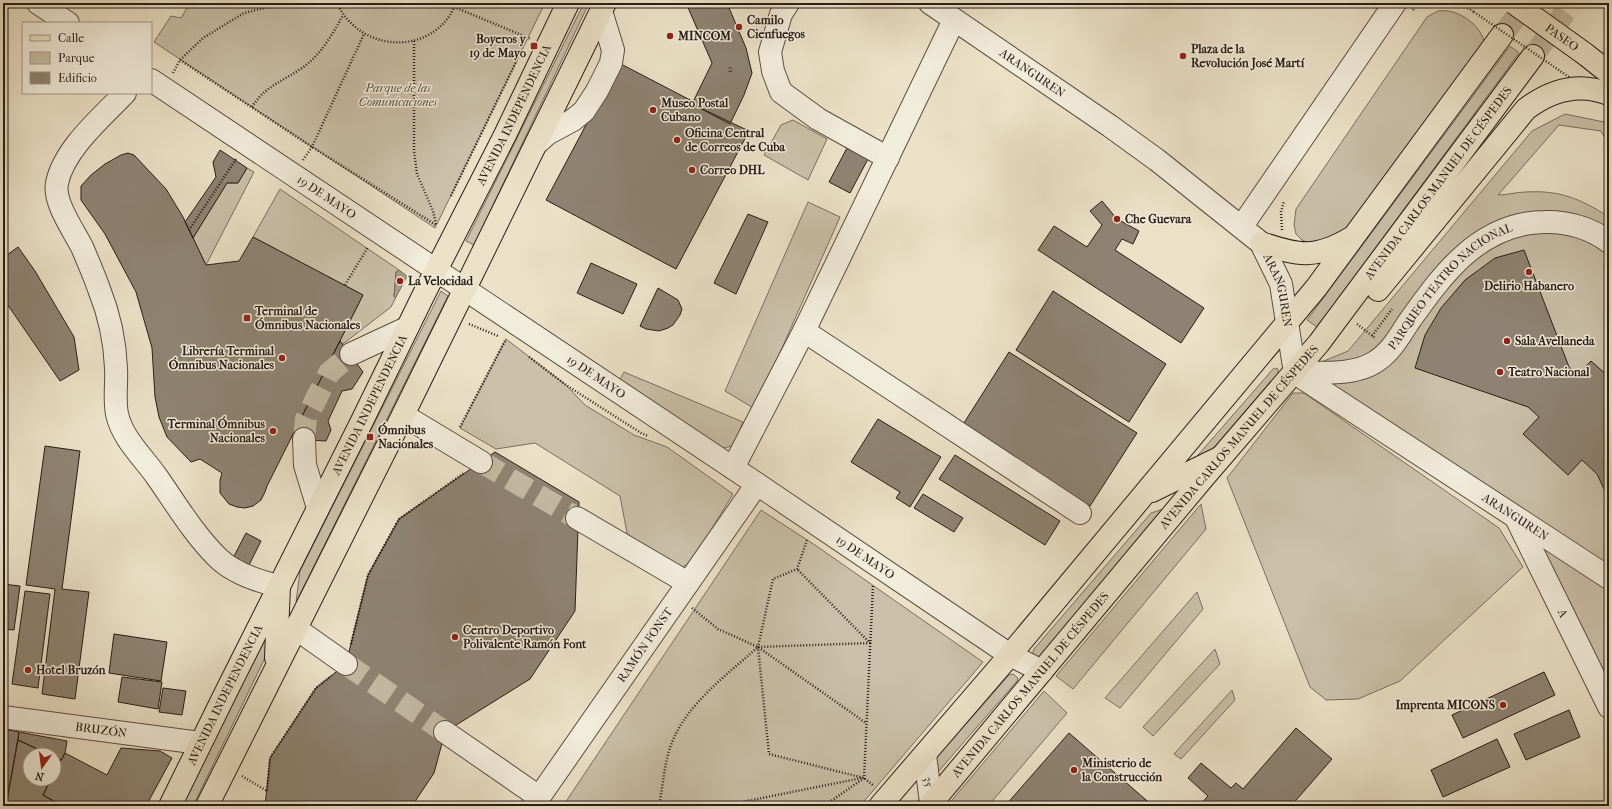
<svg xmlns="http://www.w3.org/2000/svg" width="1612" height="809" viewBox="0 0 1612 809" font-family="'IM FELL French Canon',serif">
	<rect width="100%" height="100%" fill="#ebe1c7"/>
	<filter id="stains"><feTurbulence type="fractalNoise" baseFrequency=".005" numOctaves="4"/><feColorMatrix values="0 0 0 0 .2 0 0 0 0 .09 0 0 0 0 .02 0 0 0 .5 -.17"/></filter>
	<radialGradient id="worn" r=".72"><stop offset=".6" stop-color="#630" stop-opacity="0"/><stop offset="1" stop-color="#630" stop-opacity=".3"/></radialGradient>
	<path fill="#cac0a9" stroke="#7a6e60" d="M190,3H545L435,228L154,42L171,16L181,18Z
		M584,3H589L474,245L466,241Z
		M1438,11C1458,8 1482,25 1485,45L1368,208L1338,237L1309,243L1302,240L1296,234L1294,225L1296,209L1427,17Z
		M1510,46L1519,53L1317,327L1307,320Z
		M1565,114L1604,122L1609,129V145L1601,131L1559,125L1498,195C1507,195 1517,192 1526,192C1560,190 1581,199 1609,217V718L1532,572L1517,520L1295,373L1348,351L1532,131Z
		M793,120L827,139L808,180L764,155L781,125Z
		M247,168L254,172L206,265L193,238L227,183H238Z
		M280,189L399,270L396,272L394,296L396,297L391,307L335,350L363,295L253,237Z
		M808,202L840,217L755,409L725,391Z
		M441,291L448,296L296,602L300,571Z
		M506,339L566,385L585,405L634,435L667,447L733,494L692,561L678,570L645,550L627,533L620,496L535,443L496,449L460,428Z
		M1274,368L1278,369L1277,379L1213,451L1192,462Z
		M624,372L743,422L733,446L718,449L618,383Z
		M1293,393H1304L1499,528L1523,567L1400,681L1358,699L1326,700L1310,687L1227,478Z
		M1201,504L1206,529L1073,689L1056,676Z
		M1167,508L1041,657L1034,658L1032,655L1034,649L1151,513Z
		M761,510L815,545L983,662L860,806H563Z
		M1197,592L1203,609L1120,708L1105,698Z
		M268,631L264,660L193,806H181Z
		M1215,649L1220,664L1153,736L1143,727Z
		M1013,674L1018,678L1017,681L937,773L936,758L1009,675Z
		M1232,690L1235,700L1181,759L1174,754Z
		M1044,691L1067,713L988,806H947Z"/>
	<path fill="#a99e8b" stroke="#766a5c" d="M399,270L407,276L396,297H394L396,272Z"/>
	<path fill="#8e8372" stroke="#291d16" d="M686,3H727L746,48L752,73L744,95L730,124L692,104L712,63Z
		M619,63L694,102L692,104L749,131L676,269L546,200Z
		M847,148L868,159L850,193L829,182Z
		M220,150L247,168L238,183H227L193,238L185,222L216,177L213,162Z
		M128,153L134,155L166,189L183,217L206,265L239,261L253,237L363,295L267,486L265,492L261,500L253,506L245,508L237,507L229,504L220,493V480L222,473L200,459L191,462L167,437L159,417L155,397L152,348L136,292L105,234L81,200V186L91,175L105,164L121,155Z
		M1102,201L1117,219L1139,231L1133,244L1122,239L1115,250L1204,308L1181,343L1038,250L1054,226L1087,247L1102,225L1090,211Z
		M748,214L768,222L736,294L714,283Z
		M18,247L35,271L74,337L79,370L60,381L3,298V258Z
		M1524,250L1569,367L1578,375L1591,361L1609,377V500L1597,474L1582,460L1568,475L1523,434L1539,417L1528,407L1415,368L1425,335L1441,308L1465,280L1495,258Z
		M591,263L637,284L623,314L577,293Z
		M658,288L678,300L682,309L680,315L673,325L668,328L659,331L646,329L640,326Z
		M1053,291L1166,364L1129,422L1016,350Z
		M340,341L363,372L352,389L342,391L328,421L331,430L326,441L306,440L292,436Z
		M1009,352L1137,433L1090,506L962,426Z
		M878,419L941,457L910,507L896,498L900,492L851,462Z
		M45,446L80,451L62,589L89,592L75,699L42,694L55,589L26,585Z
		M495,452L579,502L575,611L530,679L445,732L434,773L412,806H265L270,758L316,688L346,664L368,575L399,519Z
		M955,455L1060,521L1045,545L939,479Z
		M923,494L963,518L954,532L914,508Z
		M246,533L261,541L246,571L230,564Z
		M3,584L20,586L14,630L3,629Z
		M25,591L50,594L38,688L12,684Z
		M114,634L167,642L161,681L109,673Z
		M1544,672L1555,695L1463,738L1452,715Z
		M122,677L162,682L158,709L118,702Z
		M163,688L186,691L182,715L159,712Z
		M1569,710L1580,737L1526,760L1514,734Z
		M1296,728L1332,759L1291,806H1199L1208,796L1188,778L1201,763L1231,788L1236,783L1243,789Z
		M3,729L19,732L6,806H3Z
		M19,732L67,741L65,753L61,760L54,757V755H50L18,740Z
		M1069,733L1153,806H1005Z
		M1497,739L1510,767L1443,797L1431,770Z
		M18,740L50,755H30V779H51L43,795L63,806H6Z
		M121,748L160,751L172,758L146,806H63L43,795L51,779H54V774L65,753L107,775Z
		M54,757L61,760L54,774Z"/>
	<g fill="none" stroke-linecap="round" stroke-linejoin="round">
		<path stroke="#c4baa4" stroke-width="22" stroke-dasharray="22 11" stroke-linecap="butt" d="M304,439L306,419L329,373L351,354
			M481,462L577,518
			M346,664L445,732"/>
		<path stroke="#c4baa4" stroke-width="22" stroke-dasharray="22 11" stroke-linecap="butt" d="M1533,56L1572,3"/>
		<path stroke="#c4baa4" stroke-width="22" stroke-dasharray="22 11" stroke-linecap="butt" d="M1502,35L1527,3"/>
		<g stroke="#5a4e42" stroke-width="24">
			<g id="minor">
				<path d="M38,3L68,23"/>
				<path d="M788,3L781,14L770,52L773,71L781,92L818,119L888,158"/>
				<path id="s1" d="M930,3L1110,126L1157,160L1261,243L1281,284L1295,373L1609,578"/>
				<path id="s2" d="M151,80L757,484L1010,655L1042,671"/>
				<path d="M125,93C102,117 64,149 57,183C53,202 74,231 82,247C88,261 94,275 99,289C109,314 115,341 116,368C117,383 114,399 117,414C122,438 143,457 157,477C176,504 193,533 217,557C233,573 257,581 279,586"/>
				<path d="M536,144L547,134L573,120L584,111L597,91L611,63L613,50L601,11"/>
				<path d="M1242,226L1395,3"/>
				<path d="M804,331L1080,513"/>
				<path d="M351,354L407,328"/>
				<path id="s3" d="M1295,373C1319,372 1354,376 1375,362C1390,353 1399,337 1408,323C1442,275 1479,223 1544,222C1566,221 1591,228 1609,242"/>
				<path d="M403,415L481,462"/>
				<path d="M304,439L305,465L318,508"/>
				<path d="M733,468L804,331L954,20"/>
				<path d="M577,518L688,583"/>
				<path id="s4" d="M1517,520L1609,707"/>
				<path d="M295,628L346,664"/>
				<path id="s5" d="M3,717L200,743"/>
				<path d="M445,732L539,797"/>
				<path id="s6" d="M925,755L931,803L935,806"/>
				<path id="s7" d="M533,806L757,484"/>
			</g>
		</g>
		<g stroke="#291d16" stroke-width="24">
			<g id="major">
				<path d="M1585,54L1609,73"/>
				<path d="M1378,290L1526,109C1551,90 1579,82 1609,94"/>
				<path id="s8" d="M170,806L229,686L361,423L424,294L505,135L568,3"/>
				<path id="s9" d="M929,806L1204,477L1319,343L1533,56"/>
			</g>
		</g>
		<g stroke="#291d16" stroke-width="24">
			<path id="highway" d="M1261,243C1299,256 1316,259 1351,238
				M1152,491L1221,457
				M276,658L279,586
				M207,806L403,415L605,3
				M880,806L1010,655L1316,288L1502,35"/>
		</g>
		<path stroke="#291d16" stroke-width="2.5" stroke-dasharray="1 2" stroke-linecap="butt" d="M337,3C360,54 435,57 456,3
			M1460,3L1474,12
			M454,7L531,39
			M1413,10L1419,3
			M414,41V151L417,174L433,211L436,224
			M180,60L312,147L436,225
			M173,73L180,60L203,38L244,13L285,3
			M252,107C264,87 283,81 302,68C320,56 333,34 343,15
			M303,160L312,147L364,34
			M451,196L518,58
			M189,230L236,159
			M1282,230L1281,212L1284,201
			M345,285L368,247
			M469,324L498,336
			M1357,324L1375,338
			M1372,336L1392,309
			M529,357L566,385L641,433L648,436
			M460,427L506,339
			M807,540L797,569L773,579L758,647L769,754L864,778L874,786
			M692,608L718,629L758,647L866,723
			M351,644L368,575L399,519L464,473
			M242,776L267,791L270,758L316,688L331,676
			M659,806C663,786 664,764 671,745C686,704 727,675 758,647L870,643L797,569
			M722,806L862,778
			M824,806L864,778L873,585"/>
		<use href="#minor" stroke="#f2ecdb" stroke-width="22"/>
		<use href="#major" stroke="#ebe1c7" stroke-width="22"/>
		<use href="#highway" stroke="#ebe1c7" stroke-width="22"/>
		<g stroke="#291d16" stroke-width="24" stroke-linecap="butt">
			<g id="major-bridge">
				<path id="s10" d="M1514,3L1585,54"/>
			</g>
		</g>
		<path stroke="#291d16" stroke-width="2.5" stroke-dasharray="1 2" stroke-linecap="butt" d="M1474,12L1569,77"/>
		<use href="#major-bridge" stroke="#ebe1c7" stroke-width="22"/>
	</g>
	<g fill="#8f2418" stroke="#f2ecdb" stroke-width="1.5">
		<circle cx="739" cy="27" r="4"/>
		<circle cx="670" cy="36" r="4"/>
		<rect x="530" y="42" width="8" height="8" rx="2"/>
		<circle cx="1183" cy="56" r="4"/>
		<circle cx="653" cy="110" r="4"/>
		<circle cx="677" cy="140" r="4"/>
		<circle cx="692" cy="170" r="4"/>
		<circle cx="1117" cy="219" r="4"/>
		<circle cx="1529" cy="272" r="4"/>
		<circle cx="400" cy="281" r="4"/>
		<rect x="243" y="314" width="8" height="8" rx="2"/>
		<circle cx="1507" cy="341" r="4"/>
		<circle cx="282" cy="358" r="4"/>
		<circle cx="1500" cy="372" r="4"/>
		<circle cx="273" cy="431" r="4"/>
		<rect x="366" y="433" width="8" height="8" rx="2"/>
		<circle cx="455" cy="637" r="4"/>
		<circle cx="28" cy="670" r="4"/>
		<circle cx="1503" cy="705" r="4"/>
		<circle cx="1074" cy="770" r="4"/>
	</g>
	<g text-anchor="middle" stroke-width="3" stroke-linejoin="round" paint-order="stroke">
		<g font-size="10" fill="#42362d">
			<text x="730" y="72">2</text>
		</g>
		<g font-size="12" font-weight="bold" fill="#291d16" stroke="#f2ecdb" text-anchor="start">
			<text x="747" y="24">Camilo<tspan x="747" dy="14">Cienfuegos</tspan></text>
			<text x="678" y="40">MINCOM</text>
			<text x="526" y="43" text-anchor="end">Boyeros y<tspan x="526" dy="14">19 de Mayo</tspan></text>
			<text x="1191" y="53">Plaza de la<tspan x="1191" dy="14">Revolución José Martí</tspan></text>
			<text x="661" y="107">Museo Postal<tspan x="661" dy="14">Cubano</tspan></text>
			<text x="685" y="137">Oficina Central<tspan x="685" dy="14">de Correos de Cuba</tspan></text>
			<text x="700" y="174">Correo DHL</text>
			<text x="1125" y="223">Che Guevara</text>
			<text x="408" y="285">La Velocidad</text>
			<text x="1529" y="290" text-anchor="middle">Delirio Habanero</text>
			<text x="255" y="315">Terminal de<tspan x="255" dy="14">Ómnibus Nacionales</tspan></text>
			<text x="1515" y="345">Sala Avellaneda</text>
			<text x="274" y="355" text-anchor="end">Librería Terminal<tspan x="274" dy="14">Ómnibus Nacionales</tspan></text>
			<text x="1508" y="376">Teatro Nacional</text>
			<text x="265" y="428" text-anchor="end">Terminal Ómnibus<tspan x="265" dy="14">Nacionales</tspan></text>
			<text x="378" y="434">Ómnibus<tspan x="378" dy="14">Nacionales</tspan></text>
			<text x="463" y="634">Centro Deportivo<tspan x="463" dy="14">Polivalente Ramón Font</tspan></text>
			<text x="36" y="674">Hotel Bruzón</text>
			<text x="1495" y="709" text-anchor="end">Imprenta MICONS</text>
			<text x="1082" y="767">Ministerio de<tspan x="1082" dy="14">la Construcción</tspan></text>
		</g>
		<g font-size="12" fill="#291d16" stroke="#f2ecdb">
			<text dy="4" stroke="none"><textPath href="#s10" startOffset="59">PASEO</textPath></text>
			<text dy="4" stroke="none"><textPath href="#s1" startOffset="124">ARANGUREN</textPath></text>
			<text dy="4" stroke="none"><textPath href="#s8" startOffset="772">AVENIDA INDEPENDENCIA</textPath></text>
			<text dy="4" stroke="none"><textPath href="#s9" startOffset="805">AVENIDA CARLOS MANUEL DE CÉSPEDES</textPath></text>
			<text dy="4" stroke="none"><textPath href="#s2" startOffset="211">19 DE MAYO</textPath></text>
			<text dy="4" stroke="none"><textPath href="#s3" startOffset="190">PARQUEO TEATRO NACIONAL</textPath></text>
			<text dy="4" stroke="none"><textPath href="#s1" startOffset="460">ARANGUREN</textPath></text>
			<text dy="4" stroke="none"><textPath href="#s2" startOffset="535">19 DE MAYO</textPath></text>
			<text dy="4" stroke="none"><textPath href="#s8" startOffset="448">AVENIDA INDEPENDENCIA</textPath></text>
			<text dy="4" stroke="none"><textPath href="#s9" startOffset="482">AVENIDA CARLOS MANUEL DE CÉSPEDES</textPath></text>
			<text dy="4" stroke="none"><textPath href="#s1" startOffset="808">ARANGUREN</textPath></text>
			<text dy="4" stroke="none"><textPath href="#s2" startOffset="859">19 DE MAYO</textPath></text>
			<text dy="4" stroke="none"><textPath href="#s4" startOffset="104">A</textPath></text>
			<text dy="4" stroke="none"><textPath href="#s7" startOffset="196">RAMÓN FONST</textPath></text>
			<text dy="4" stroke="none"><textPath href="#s9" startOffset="158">AVENIDA CARLOS MANUEL DE CÉSPEDES</textPath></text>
			<text dy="4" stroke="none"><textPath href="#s8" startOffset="124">AVENIDA INDEPENDENCIA</textPath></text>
			<text dy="4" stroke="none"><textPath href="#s5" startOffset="99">BRUZÓN</textPath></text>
			<text dy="4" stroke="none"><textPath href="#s6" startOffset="27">35</textPath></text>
		</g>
		<g font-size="12" font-style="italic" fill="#594e42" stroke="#f2ecdb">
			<text x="398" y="92">Parque de las<tspan x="398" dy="14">Comunicaciones</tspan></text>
		</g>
	</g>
	<rect width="1612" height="809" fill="none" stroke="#ebe1c7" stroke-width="16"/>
	<rect x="4" y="4" width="1604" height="801" fill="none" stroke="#291d16" stroke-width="2"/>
	<rect x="8" y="8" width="1596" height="793" fill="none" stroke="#291d16"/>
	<rect x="22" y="22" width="130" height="72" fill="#f2ecdb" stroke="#a2998c"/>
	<rect x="30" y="35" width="20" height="6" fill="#ebe1c7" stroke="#a2998c"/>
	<text x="58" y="42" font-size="12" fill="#291d16">Calle</text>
	<rect x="30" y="52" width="20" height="12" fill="#cac0a9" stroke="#a2998c"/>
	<text x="58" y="62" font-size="12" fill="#291d16">Parque</text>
	<rect x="30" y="72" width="20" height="12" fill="#8e8372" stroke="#a2998c"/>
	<text x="58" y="82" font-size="12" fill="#291d16">Edificio</text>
	<g transform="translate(42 767) rotate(194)"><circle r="19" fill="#f2ecdb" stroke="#a2998c"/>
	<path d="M0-3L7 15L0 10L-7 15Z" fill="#8f2418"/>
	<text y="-6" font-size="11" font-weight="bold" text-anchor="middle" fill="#291d16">N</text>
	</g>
	<rect width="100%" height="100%" filter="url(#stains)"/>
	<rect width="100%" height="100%" fill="url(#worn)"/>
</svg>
